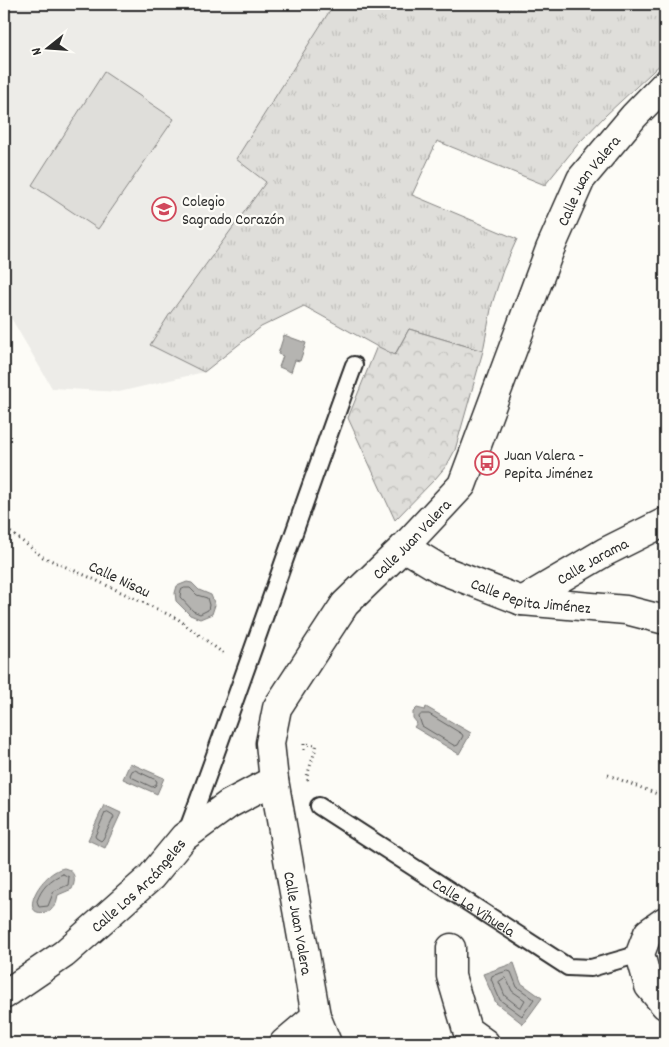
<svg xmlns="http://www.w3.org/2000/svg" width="669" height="1047" viewBox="0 0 669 1047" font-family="Dekko,sans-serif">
	<defs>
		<pattern id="grass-tufts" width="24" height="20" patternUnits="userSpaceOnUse" patternTransform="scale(1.25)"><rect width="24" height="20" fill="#dfdeda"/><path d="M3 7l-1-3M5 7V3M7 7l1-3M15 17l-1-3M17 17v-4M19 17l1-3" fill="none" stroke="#c0bfbb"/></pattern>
		<pattern id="forest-crowns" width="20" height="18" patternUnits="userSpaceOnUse" patternTransform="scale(1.25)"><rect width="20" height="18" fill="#dfdeda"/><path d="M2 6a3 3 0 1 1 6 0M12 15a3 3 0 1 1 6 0" fill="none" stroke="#c0bfbb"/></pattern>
	</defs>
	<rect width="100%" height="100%" fill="#fdfcf7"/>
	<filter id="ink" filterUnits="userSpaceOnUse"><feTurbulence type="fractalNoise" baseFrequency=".02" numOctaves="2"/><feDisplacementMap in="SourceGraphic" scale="10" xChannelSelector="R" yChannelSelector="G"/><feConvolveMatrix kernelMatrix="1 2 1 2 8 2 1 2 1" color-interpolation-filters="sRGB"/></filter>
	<g filter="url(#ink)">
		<path fill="#edece8" d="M4,4H455L304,306L261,327L204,372L119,392L52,388L4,306Z"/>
		<path fill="url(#grass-tufts)" stroke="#858482" d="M334,4H665V60L606,115L579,143L545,185L437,141L412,195L517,239L503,270L492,304L483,351L409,329L394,356L304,306L261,327L204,372L150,345L169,315L266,182L236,159Z"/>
		<path fill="url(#forest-crowns)" stroke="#858482" d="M409,329L483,351L455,450L447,465L435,479L395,520L348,418L377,346L395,355Z"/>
		<path fill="#dfdeda" stroke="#858482" d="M104,72L174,119L98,229L32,185Z"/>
		<path fill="#b5b4b1" stroke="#7e7d7b" d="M284,335L306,343L300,361L295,360L291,372L279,367L283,356L278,354Z
			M187,582L192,583L199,590L211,595L215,605L212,614L200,619L190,615L176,601L175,593L177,586Z
			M426,707L471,733L459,754L414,727L417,723L413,718V712L417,708L425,710Z
			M130,763L164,778L157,794L123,779Z
			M104,805L121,813L105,848L88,840Z
			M64,868C76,871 76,880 72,889L58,895L56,904L50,911C15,922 39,873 64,868Z
			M514,963L521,983L542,998L523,1024L496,1003L483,974Z"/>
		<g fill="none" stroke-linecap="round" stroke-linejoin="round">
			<path stroke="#626261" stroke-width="1" d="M185,588H190L197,595L207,598L209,605L208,610L200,614L193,611L180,597L181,590Z
				M422,714H429L462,734L463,736L458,745L455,746L422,726L419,717Z
				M135,770L156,780L157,782L155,786L152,787L131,777L130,775L132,771Z
				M108,812L113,815L114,817L103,839L101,841L96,838L95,836L105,813Z
				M63,874L69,877L68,885L54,891L48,906L39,907L37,901C41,889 51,878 63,874Z
				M508,971L511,972L517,987L534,999L522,1016L500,1000L491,979L492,976Z
				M505,978L507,980L512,991L525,1000L521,1007H519L505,996L499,982Z"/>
			<g stroke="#2b2b2b" stroke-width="20">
				<g id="service">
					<path id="s1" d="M319,806L568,967L591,968L640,954"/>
					<path d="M186,834C244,679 297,521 354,365"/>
				</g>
			</g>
			<g stroke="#2b2b2b" stroke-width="31">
				<g id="minor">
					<path id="s2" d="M404,547L442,570L522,601L626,610L665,620"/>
					<path id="s3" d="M522,601L605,552L665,522"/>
					<path d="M665,921L648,933L640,954L649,986L665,1005"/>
					<path d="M451,948V976L467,1030L485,1043"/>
				</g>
			</g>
			<g stroke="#2b2b2b" stroke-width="31">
				<g id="tertiary">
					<path id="s4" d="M4,995L64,954L151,877L184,837L229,804L274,780"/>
					<path d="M284,1043L316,1016"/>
					<path id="s5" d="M327,1043L316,1016L274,780L270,743L277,708L345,604L404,547L462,485L550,249L581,179L634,116L665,84"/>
				</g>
			</g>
			<path stroke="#2b2b2b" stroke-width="3" stroke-dasharray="1 4" stroke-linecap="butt" d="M4,520L6,529L43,557L89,577L178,619L224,654
				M304,750V744L317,745L307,776L308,782
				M608,775L665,797"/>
			<use href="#service" stroke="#fdfcf7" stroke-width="16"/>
			<use href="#minor" stroke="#fdfcf7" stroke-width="28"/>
			<use href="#tertiary" stroke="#fdfcf7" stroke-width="28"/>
		</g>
	</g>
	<defs>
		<g id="school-ring" transform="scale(1.25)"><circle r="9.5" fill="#fdfcf7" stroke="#d1495b" stroke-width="1.5"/><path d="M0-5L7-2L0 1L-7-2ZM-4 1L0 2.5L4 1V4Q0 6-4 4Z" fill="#d1495b"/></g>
		<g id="bus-ring" transform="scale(1.25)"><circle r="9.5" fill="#fdfcf7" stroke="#d1495b" stroke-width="1.5"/><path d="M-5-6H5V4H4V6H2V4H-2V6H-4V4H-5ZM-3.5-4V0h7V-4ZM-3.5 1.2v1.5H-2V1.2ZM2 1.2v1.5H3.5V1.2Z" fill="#d1495b"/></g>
	</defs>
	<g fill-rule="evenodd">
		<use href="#school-ring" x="164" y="209"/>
		<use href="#bus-ring" x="487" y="463"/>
	</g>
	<g text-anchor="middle" stroke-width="4.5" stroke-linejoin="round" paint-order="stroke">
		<g font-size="16" fill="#2b2b2b" stroke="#fdfcf7">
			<text dy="6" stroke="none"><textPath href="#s5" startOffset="964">Calle Juan Valera</textPath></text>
			<text dy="6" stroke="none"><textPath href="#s5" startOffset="559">Calle Juan Valera</textPath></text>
			<text dy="6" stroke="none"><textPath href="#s3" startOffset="81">Calle Jarama</textPath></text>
			<text transform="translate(120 578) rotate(25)" y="6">Calle Nisau</text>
			<text dy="6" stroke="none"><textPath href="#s2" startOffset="138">Calle Pepita Jiménez</textPath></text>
			<text dy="6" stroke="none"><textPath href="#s4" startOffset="174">Calle Los Arcángeles</textPath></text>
			<text dy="6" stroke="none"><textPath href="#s1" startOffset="185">Calle La Vihuela</textPath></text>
			<text transform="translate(299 923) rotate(80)" y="6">Calle Juan Valera</text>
		</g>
		<g font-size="16" fill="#2b2b2b" stroke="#fdfcf7" text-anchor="start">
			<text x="182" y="206">Colegio<tspan x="182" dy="18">Sagrado Corazón</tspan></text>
			<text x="504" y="460">Juan Valera -<tspan x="504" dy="18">Pepita Jiménez</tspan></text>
		</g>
	</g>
	<rect width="669" height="1047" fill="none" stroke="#fdfcf7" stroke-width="20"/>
	<rect x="10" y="10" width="649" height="1027" fill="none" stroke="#2b2b2b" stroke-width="2" filter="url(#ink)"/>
	<g transform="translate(48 48) rotate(253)" stroke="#fdfcf7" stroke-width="4" paint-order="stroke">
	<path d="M0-4L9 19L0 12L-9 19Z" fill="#2b2b2b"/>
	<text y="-8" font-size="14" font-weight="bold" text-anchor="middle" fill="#2b2b2b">N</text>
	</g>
</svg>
